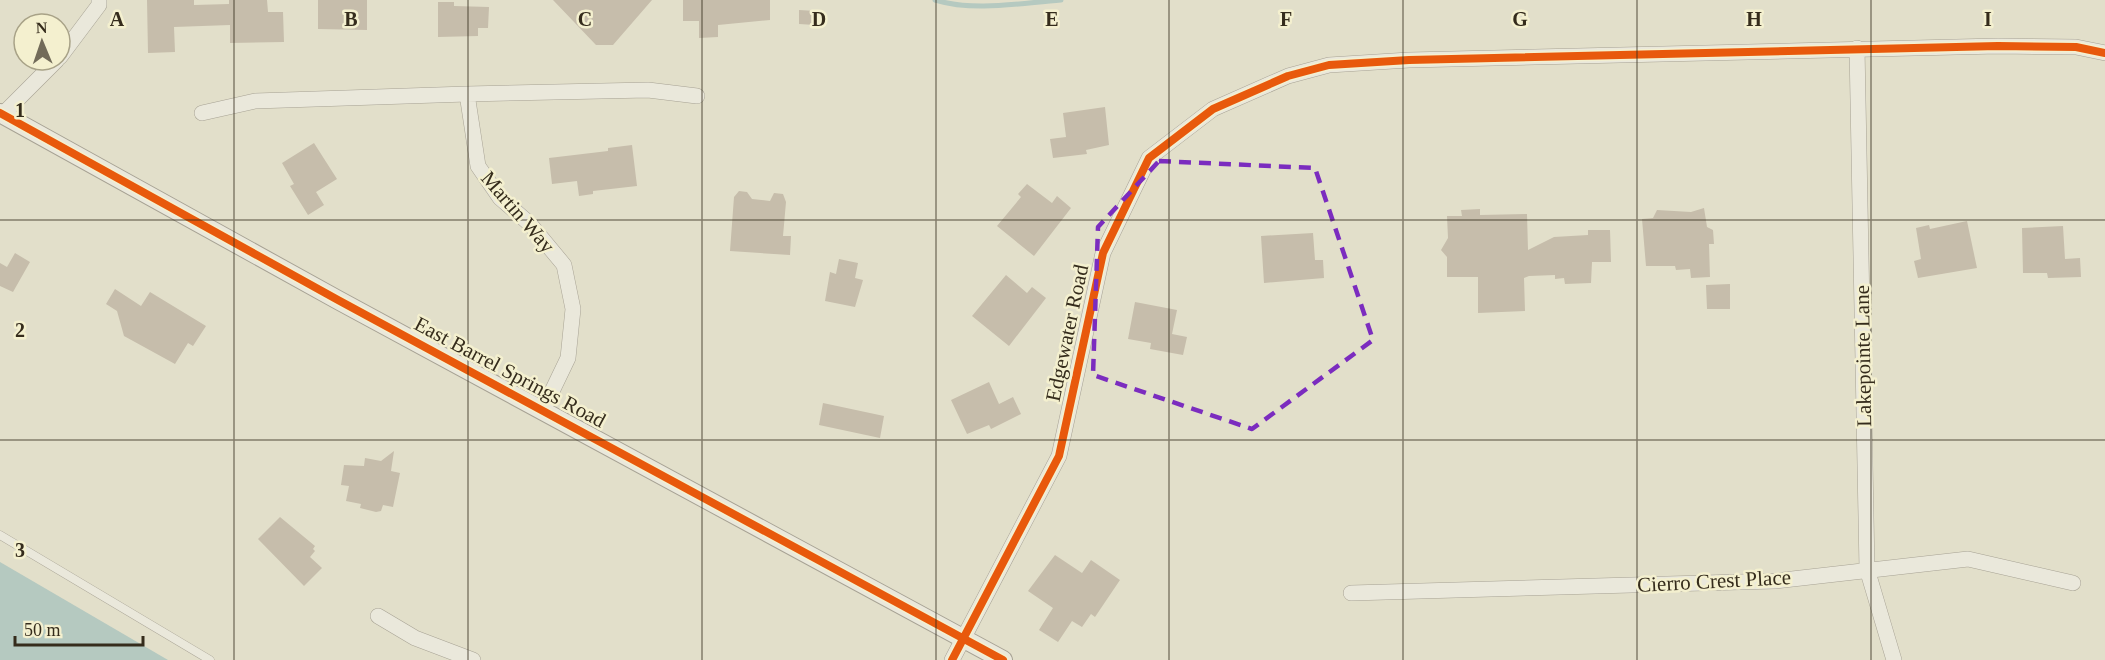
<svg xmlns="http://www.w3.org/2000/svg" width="2105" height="660" viewBox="0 0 2105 660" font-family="'Times New Roman',serif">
	<rect width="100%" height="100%" fill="#e2dfca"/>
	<path fill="#b5c9c0" d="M0,562L168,660H0Z"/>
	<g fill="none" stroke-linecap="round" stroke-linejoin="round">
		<path stroke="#b5c9c0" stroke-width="5" d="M935,0C975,12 1020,3 1061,0"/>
	</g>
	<path fill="#c6bdab" d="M147,0H194V5L229,4V0H267L268,12H283L284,42L230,43V25L174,27L175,52L148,53Z
		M318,0H367V30L318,29Z
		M553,0H652L613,45H596Z
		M683,0H770V20L718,25V37L699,38V21H683Z
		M438,2H454V6L489,7L488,28H478V36L438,37Z
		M799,10L816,11L815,25L799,24Z
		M1105,107L1109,145L1086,150L1087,154L1053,158L1050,139L1066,137L1063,113Z
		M314,143L337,179L316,192L324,205L308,215L290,186L294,184L282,163Z
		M632,145L637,186L593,191V194L579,196L577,181L552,184L549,158L608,151V148Z
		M1027,184L1052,203L1057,196L1071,208L1034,256L997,226L1021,197L1018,194Z
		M739,191L747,192L752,199L770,201L774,193L783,194L786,202L783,236H791L790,255L730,251L734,197Z
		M1704,208L1707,227L1713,230L1714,244H1709L1710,277L1691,278L1690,269L1676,270L1675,266H1646L1642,219L1653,218L1657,210L1691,212Z
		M1480,209V215L1527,214L1528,250L1554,237L1588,235V230H1610L1611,262H1592L1591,283L1565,284L1564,278L1555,279V275L1529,276L1524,278L1525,311L1478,313V277H1447V257L1441,250L1448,238L1447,216H1462L1461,210Z
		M1967,221L1977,268L1918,278L1914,261L1921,259L1916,228L1929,225L1930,229Z
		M2063,226L2065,259L2080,258L2081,277L2048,278L2047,273H2023L2022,228Z
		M1313,233L1315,260H1323L1324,278L1264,283L1261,236Z
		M15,253L30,262L13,292L0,286V263L7,267Z
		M839,259L858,263L855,278L863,280L855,307L825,301L830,272L836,274Z
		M1006,275L1027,293L1032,287L1046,298L1009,346L972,316Z
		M1730,284V309H1707L1706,285Z
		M115,289L141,306L150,292L206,326L193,346L188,343L175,364L124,336L117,311L106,304Z
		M1135,302L1177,310L1172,334L1187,337L1183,355L1150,349L1151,343L1128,339Z
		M989,382L999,404L1013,397L1021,414L991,429L989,425L967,434L951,400Z
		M823,403L884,416L880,438L819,425Z
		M394,451L391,471L400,473L393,507L383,505L381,511L376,512L360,508L361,504L346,501L349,486L341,485L344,465L364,466L365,458L381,461Z
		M280,517L315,546L313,549L315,551L310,557L322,568L304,586L258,539Z
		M1055,555L1082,573L1091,560L1120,580L1095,617L1091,614L1082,627L1072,621L1058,642L1039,630L1053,608L1028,591Z"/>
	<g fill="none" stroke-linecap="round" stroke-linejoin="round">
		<g stroke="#a7a294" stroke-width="9">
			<path id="service" d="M0,535L210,660"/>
		</g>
		<g stroke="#a7a294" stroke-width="16">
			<path id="minor" d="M1857,48L1867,569L1894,660
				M60,57L99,5V0
				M467,94L648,90L697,96
				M202,113L255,101L467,94L478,166L500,198L530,224L564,265L573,309L568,358L543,410
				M3,114L57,60
				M1351,593L1775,581L1968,559L2073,583
				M378,616L415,638L473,660
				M952,660L1059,456L1103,253L1149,158L1213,109L1288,76L1329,65L1409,60L1998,46L2076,47L2105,53"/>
		</g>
		<g stroke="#a7a294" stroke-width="20">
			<path id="tertiary" d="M0,113L338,300L1003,660"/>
		</g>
		<use href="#service" stroke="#eae8db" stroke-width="8"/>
		<use href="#minor" stroke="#eae8db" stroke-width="15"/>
		<use href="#tertiary" stroke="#eae8db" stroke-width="18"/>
		<g stroke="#f4f0cf" stroke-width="11">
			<path id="cycleway" d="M0,113L338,300L1003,660
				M952,660L1059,456L1103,253L1149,158L1213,109L1288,76L1329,65L1409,60L1998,46L2076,47L2105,53"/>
		</g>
		<use href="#cycleway" stroke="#e8590c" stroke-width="8"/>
	</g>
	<path fill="none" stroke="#7b2cbf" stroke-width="4.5" stroke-dasharray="12 8" stroke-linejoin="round" d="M1159,161L1315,168L1373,340L1252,429L1093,375L1098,227Z"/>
	<path fill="none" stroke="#352c1c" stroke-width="1.5" stroke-opacity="0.55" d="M234,0V660M468,0V660M702,0V660M936,0V660M1169,0V660M1403,0V660M1637,0V660M1871,0V660M0,220H2105M0,440H2105"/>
	<g text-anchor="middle" stroke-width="5" stroke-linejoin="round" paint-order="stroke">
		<g font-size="21" fill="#352c1c" stroke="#f4f0cf">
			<text transform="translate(518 212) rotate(49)" y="7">Martin Way</text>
			<text transform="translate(1067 333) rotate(-78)" y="7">Edgewater Road</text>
			<text transform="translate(1863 356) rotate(-91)" y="7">Lakepointe Lane</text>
			<text transform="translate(510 372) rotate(28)" y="7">East Barrel Springs Road</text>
			<text transform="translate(1714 581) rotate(-3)" y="7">Cierro Crest Place</text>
		</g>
	</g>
	<g font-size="20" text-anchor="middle" font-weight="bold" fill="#352c1c" stroke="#f4f0cf" stroke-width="5" stroke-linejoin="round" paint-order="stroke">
		<text x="117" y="26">A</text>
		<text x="351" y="26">B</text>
		<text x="585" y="26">C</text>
		<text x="819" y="26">D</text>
		<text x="1052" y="26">E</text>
		<text x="1286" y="26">F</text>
		<text x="1520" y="26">G</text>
		<text x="1754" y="26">H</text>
		<text x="1988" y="26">I</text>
		<text x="20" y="117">1</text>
		<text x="20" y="337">2</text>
		<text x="20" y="557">3</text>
	</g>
	<g transform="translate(42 42) rotate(358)"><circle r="28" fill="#f4f0cf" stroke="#a8a287" stroke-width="1.5"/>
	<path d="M0-4.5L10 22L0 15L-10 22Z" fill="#726b59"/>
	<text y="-9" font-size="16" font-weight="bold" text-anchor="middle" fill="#352c1c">N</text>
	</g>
	<path d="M15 636v9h128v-9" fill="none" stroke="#352c1c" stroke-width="3"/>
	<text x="24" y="636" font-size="18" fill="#352c1c" stroke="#f4f0cf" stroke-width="4.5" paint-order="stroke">50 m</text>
</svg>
